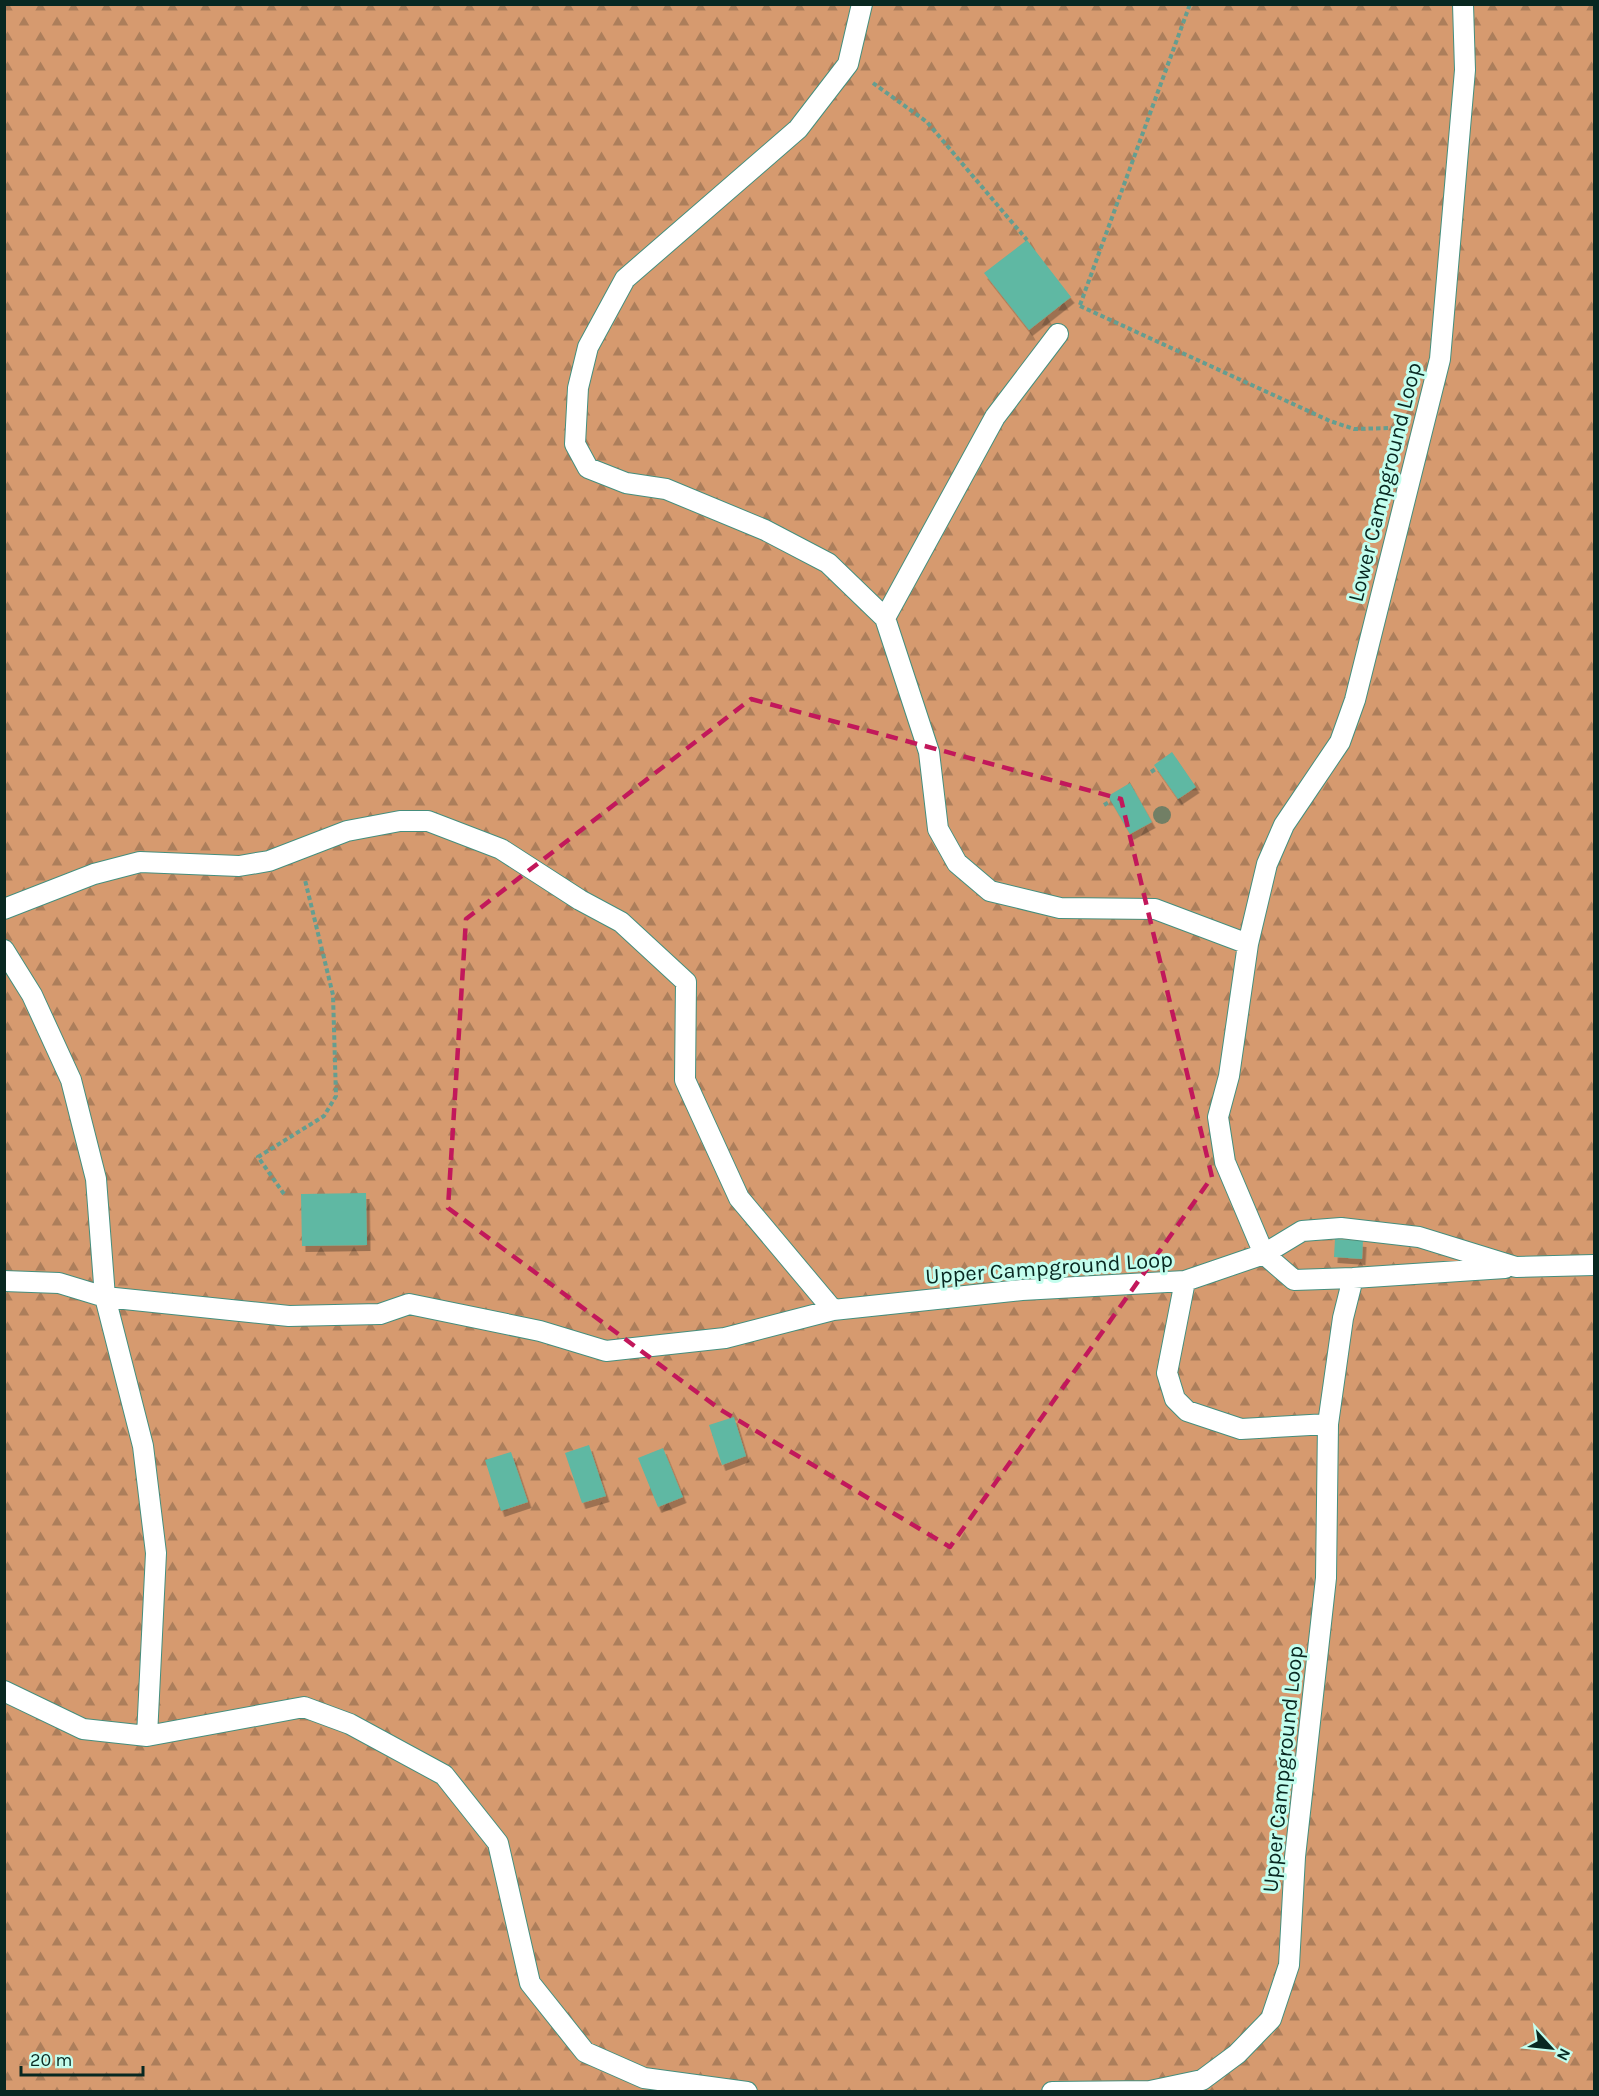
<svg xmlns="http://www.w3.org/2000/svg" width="1599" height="2096" viewBox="0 0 1599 2096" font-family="Karla,sans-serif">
	<defs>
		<pattern id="forest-firs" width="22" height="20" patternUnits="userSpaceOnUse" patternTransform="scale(1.5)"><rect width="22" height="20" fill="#d69a6f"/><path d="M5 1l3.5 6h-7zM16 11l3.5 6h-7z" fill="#ac7e5b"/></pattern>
		<filter id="shadow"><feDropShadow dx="3.5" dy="6" stdDeviation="0" flood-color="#0004"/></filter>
	</defs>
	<rect width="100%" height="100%" fill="#aaf4e1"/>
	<path fill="url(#forest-firs)" d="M5,5H1594V2091H5Z"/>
	<path fill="#5eb8a3" filter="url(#shadow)" d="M1027,240L1071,297L1029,330L984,273Z
		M1172,752L1196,787L1178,799L1154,765Z
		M1130,783L1152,822L1130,834L1108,796Z
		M366,1193L367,1245L302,1246L301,1194Z
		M1335,1239L1363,1241L1362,1259L1334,1257Z
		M734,1417L746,1456L722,1465L709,1425Z
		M589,1445L606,1496L582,1503L565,1453Z
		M663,1448L683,1497L658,1507L638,1458Z
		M511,1452L528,1502L501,1511L485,1460Z"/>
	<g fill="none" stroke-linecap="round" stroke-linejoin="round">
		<g stroke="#458e7d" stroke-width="22">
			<path id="service" d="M862,4L848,64L798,129L625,279L588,347L578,388L575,444L588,468L626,483L666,489L765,530L828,563L885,618L929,752L938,829L957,863L990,891L1060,908L1155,909L1248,944L1267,864L1284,825L1340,742L1355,700L1440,359L1465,70L1463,4
				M885,618L995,417L1058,334
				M4,909L94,874L140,862L239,866L269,861L347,831L400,821H428L501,849L580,900L621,922L686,982L685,1080L739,1198L833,1310
				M1248,944L1229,1076L1218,1117L1225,1162L1264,1254L1294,1280L1353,1278L1505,1268
				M4,950L32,995L71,1080L96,1179L105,1297L143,1446L156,1553L147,1736
				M4,1281L59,1283L105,1297L289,1316L380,1314L409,1304L540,1331L606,1351L725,1338L833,1310L1022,1290L1185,1281L1264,1254L1302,1231L1341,1228L1419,1237L1516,1267L1594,1265
				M1185,1281L1167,1373L1175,1399L1187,1411L1241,1429L1328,1424
				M4,1691L83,1729L147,1736L304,1707L350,1724L444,1775L498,1843L530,1983L585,2052L644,2078L747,2092
				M1052,2092L1150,2091L1202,2080L1237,2054L1271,2019L1289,1965L1295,1857L1326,1578L1328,1424L1343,1318L1353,1278"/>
		</g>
		<path stroke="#659e90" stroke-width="4" stroke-dasharray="4.5 3" stroke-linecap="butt" d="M873,83L927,122L1027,240
			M1080,305L1190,4
			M1080,306L1330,421L1354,429L1392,428
			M1151,772L1157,768
			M1104,805L1111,801
			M284,1194L258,1157L324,1116L336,1096L333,995L305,880"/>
		<use href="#service" stroke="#fff" stroke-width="20"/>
	</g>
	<circle fill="#727f65" cx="1162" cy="815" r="9"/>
	<path fill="none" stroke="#c2185b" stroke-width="4.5" stroke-dasharray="12 8" stroke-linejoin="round" d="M751,699L1121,799L1212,1177L950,1547L721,1410L448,1208L466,919Z"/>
	<g text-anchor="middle" stroke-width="6" stroke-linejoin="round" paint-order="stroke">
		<g font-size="22" fill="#082821" stroke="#c4feee">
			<text transform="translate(1384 482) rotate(-76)" y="8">Lower Campground Loop</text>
			<text transform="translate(1049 1267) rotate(-4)" y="8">Upper Campground Loop</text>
			<text transform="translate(1282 1769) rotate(-84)" y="8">Upper Campground Loop</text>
		</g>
	</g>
	<rect width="1599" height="2096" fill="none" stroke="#082821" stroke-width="12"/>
	<g transform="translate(1551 2048) rotate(117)" stroke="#c4feee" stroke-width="4.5" paint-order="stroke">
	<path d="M0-4.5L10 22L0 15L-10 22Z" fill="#082821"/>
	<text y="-9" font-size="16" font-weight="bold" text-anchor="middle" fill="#082821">N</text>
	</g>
	<path d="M21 2066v9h122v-9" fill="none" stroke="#082821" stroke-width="3"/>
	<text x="30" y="2066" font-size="18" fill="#082821" stroke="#c4feee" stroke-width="4.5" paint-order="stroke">20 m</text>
</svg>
